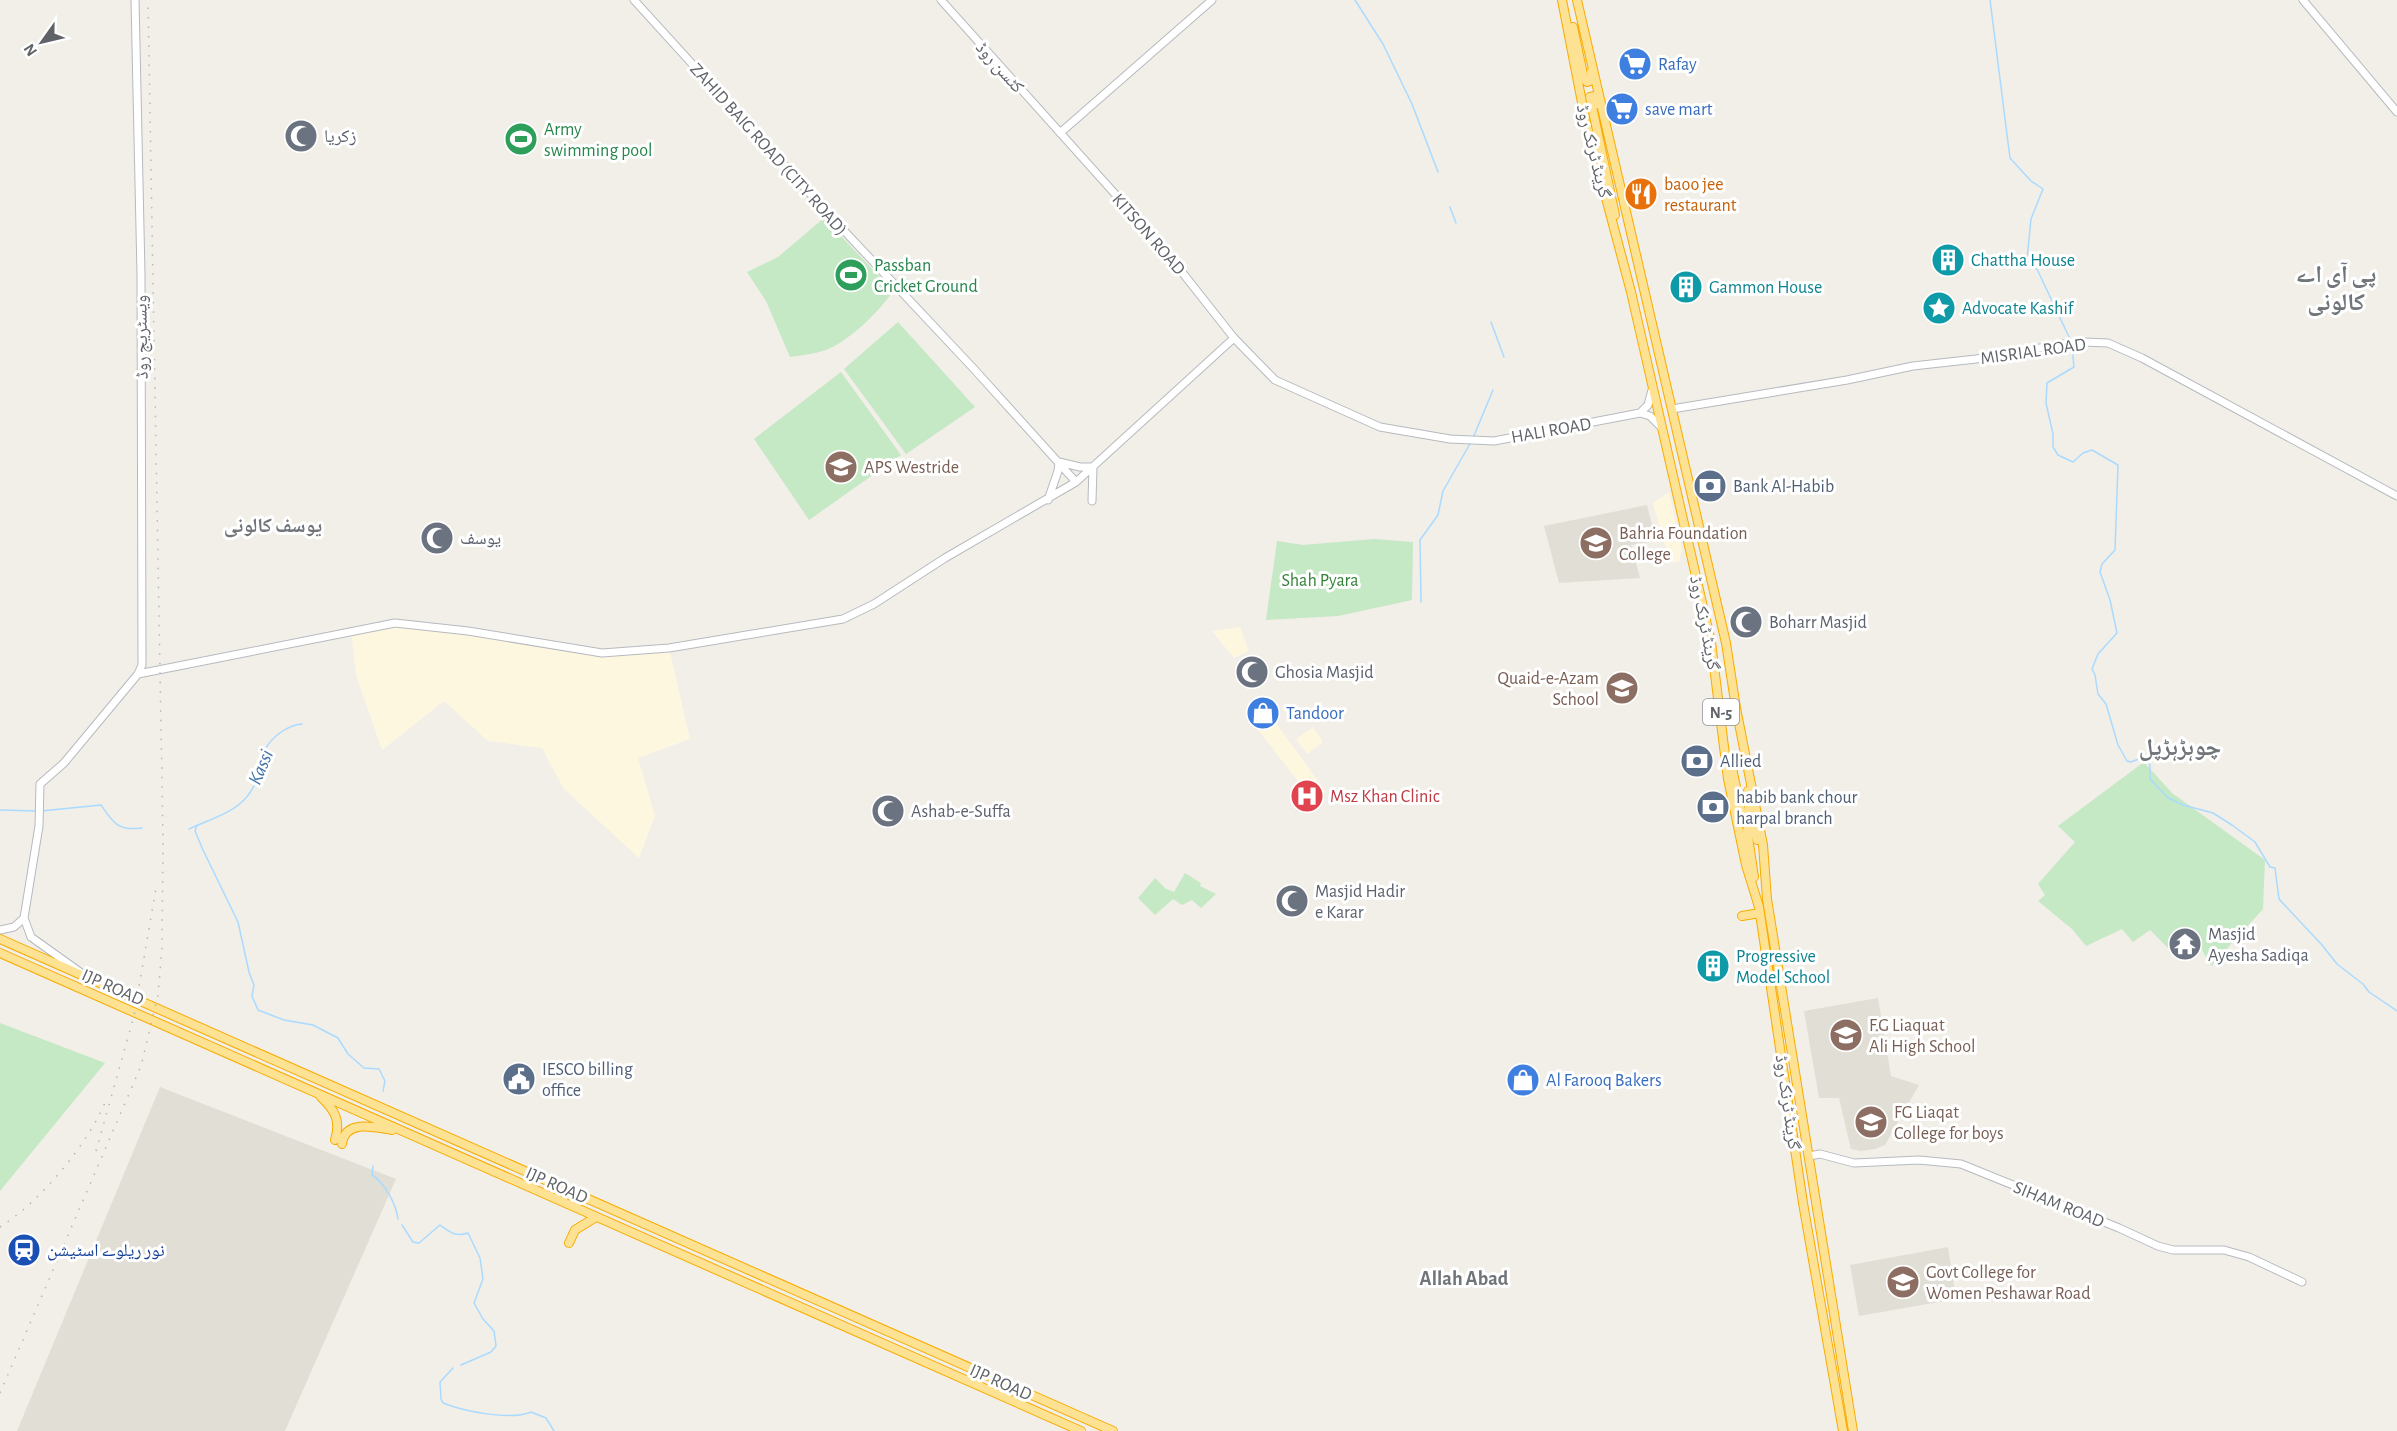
<svg xmlns="http://www.w3.org/2000/svg" width="2397" height="1431" viewBox="0 0 2397 1431" font-family="'Alegreya Sans','Noto Naskh Arabic',sans-serif">
	<rect width="100%" height="100%" fill="#f1efe8"/>
	<path fill="#fef7e0" d="M1669,492L1682,550L1679,561L1673,563L1663,541L1653,503Z
		M395,623L602,654L669,648L690,739L638,758L655,816L639,858L563,788L542,748L488,741L444,701L382,750L356,675L351,631Z
		M1240,627L1249,651L1234,658L1212,631Z
		M1267,711L1326,792L1314,802L1253,723Z
		M1313,727L1323,742L1307,754L1296,739Z"/>
	<path fill="#e1ded6" d="M1647,505L1656,541L1631,545L1640,578L1559,583L1544,526Z
		M1878,998L1891,1076L1919,1085L1885,1145L1875,1149L1861,1151L1851,1149L1839,1098H1819L1804,1011Z
		M160,1087L396,1179L285,1431H17Z
		M1948,1247L1956,1299L1859,1316L1850,1265Z"/>
	<path fill="#c5e8c5" d="M824,218L893,291C880,311 849,341 826,350C815,354 802,355 790,357L766,301L747,272L778,257Z
		M898,322L975,407L906,454L844,369Z
		M841,372L901,455L809,520L754,439Z
		M1374,539L1413,542L1412,600L1338,616L1266,620L1277,541L1303,545Z
		M2144,762L2172,793L2265,860L2263,909L2211,966L2192,932L2168,948L2150,930L2133,942L2122,929L2086,946L2072,929L2038,901L2045,895L2038,884L2075,842L2058,826Z
		M1185,873L1201,883L1200,886L1216,894L1201,908L1192,900L1182,905L1173,899L1155,915L1138,898L1155,878L1166,889L1174,892Z
		M0,1023L105,1063L0,1191Z"/>
	<g fill="none" stroke-linecap="round" stroke-linejoin="round">
		<path stroke="#aadaff" stroke-width="1.5" d="M1355,0L1383,44L1412,104L1438,172
			M1990,0L2010,158L2031,181L2043,189L2031,219L2027,259L2029,265L2037,269L2070,339
			M1450,207L1456,223
			M1491,322L1504,357
			M2072,347L2074,367L2047,383L2046,403L2053,434V447L2058,455L2073,462L2083,453L2092,450L2118,465L2115,550L2102,564L2100,572L2110,600L2117,633L2098,654L2092,669L2095,675L2098,694L2106,704L2118,745L2127,761L2131,762L2144,757L2150,765V779L2167,797L2183,805L2213,813L2232,825L2255,842L2270,867L2275,868L2279,899L2322,945L2337,964L2363,984L2369,992L2397,1011
			M1473,438L1493,390
			M1421,602L1420,540L1438,515L1443,491L1471,442
			M0,810L36,811
			M41,811L101,805C113,823 118,831 142,828
			M197,825L195,831L203,850L238,922L249,972L254,985L252,996L258,1010L284,1020L313,1025L338,1038L348,1054L364,1068L379,1069L385,1081L383,1091
			M189,829C208,820 228,815 243,801C253,792 259,776 263,764C264,759 263,753 265,750C271,737 288,725 302,724
			M373,1166L372,1175C385,1183 396,1204 398,1219
			M402,1225L413,1242L419,1243L440,1225C451,1233 455,1237 468,1233L480,1258L483,1279L474,1303L483,1319L494,1331L496,1346L491,1352L461,1365
			M453,1368L440,1382L441,1399L443,1403C463,1411 511,1421 531,1412L546,1418L554,1431"/>
		<g stroke="#b6babf" stroke-width="9">
			<path id="secondary" d="M634,0L835,221L974,369L1076,482
				M941,0L1159,243L1234,338L1275,380L1380,427L1450,439L1494,441L1640,413L1650,416L1661,427
				M2303,0L2397,112
				M1060,133L1212,0
				M1672,409L1847,380L1913,366L1976,359L2063,344L2084,342L2108,343L2142,358L2397,496
				M1640,413L1648,405L1652,390
				M1048,500L1058,471L1059,462L1080,467H1093L1092,501
				M138,674L395,623L468,631L602,653L669,648L843,619L874,604L945,558L1076,482L1234,338
				M0,930L14,927L24,918
				M80,972L31,937L24,918L39,826L40,784L64,763L138,674L142,665L141,274L135,0
				M1809,1156L1820,1154L1854,1163L1919,1160L1961,1164L2119,1228L2158,1246L2173,1250H2224L2249,1257L2302,1282"/>
		</g>
		<g stroke="#f9ab00" stroke-width="10">
			<path id="highway" d="M1562,0L1586,123L1631,292L1711,642L1728,779L1746,865L1759,907L1803,1203L1843,1431
				M1577,0L1726,643L1736,708L1763,845L1767,899L1853,1431
				M1573,27L1584,79L1587,82L1592,80L1591,72
				M1598,104L1595,96L1590,97L1615,215
				M1731,763L1741,811L1744,814L1749,811L1748,791
				M1754,877L1747,830L1749,827L1754,829L1757,840
				M1742,916L1760,913
				M0,939L1113,1431
				M0,953L1081,1431
				M321,1097C335,1110 341,1121 335,1140
				M342,1144C345,1119 375,1127 392,1130
				M569,1243L575,1230L596,1217"/>
		</g>
		<use href="#secondary" stroke="#fff" stroke-width="7"/>
		<use href="#highway" stroke="#fde293" stroke-width="8"/>
		<path stroke="#b6b7b8" stroke-width="1.5" stroke-dasharray="1.5 8" stroke-linecap="butt" d="M96,1151L134,1016L156,888
			M0,1227C40,1202 89,1143 106,1100
			M0,1393L141,1066L158,995L162,948L163,840L148,0"/>
	</g>
	<defs>
		<g id="supermarket-disc" transform="scale(1.725)"><circle r="9.5" fill="#3f7fe0" stroke="#fff"/><path d="M-6-5.5h2.5l.6 2H6L4.5 2H-2.5L-4.4-4H-6ZM-1.5 3.2a1.3 1.3 0 1 0 .1 0ZM3 3.2a1.3 1.3 0 1 0 .1 0Z" fill="#fff"/></g>
		<g id="mosque-disc" transform="scale(1.725)"><circle r="9.5" fill="#6b7280" stroke="#fff"/><path d="M3.5-4.9A6 6 0 1 0 3.5 4.9A5 5 0 1 1 3.5-4.9Z" fill="#fff"/></g>
		<g id="stadium-disc" transform="scale(1.725)"><circle r="9.5" fill="#2e9e5b" stroke="#fff"/><path d="M0-5a6.5 5 0 1 0 0 10a6.5 5 0 1 0 0-10ZM-3.5-1.8h7v3.6h-7Z" fill="#fff"/></g>
		<g id="restaurant-disc" transform="scale(1.725)"><circle r="9.5" fill="#e8710a" stroke="#fff"/><path d="M-5-6h1v4h1v-4h1v4h1v-4h1v5L-1.5 .5V6h-2V.5L-5-1ZM5-6V6H3V1.5H1.5Q1.5-4 5-6Z" fill="#fff"/></g>
		<g id="building-disc" transform="scale(1.725)"><circle r="9.5" fill="#0f9aa8" stroke="#fff"/><path d="M-4-6H4V6H1V3H-1V6H-4ZM-2.5-4.3h1.7v1.8h-1.7ZM.8-4.3h1.7v1.8H.8ZM-2.5-1h1.7V.8h-1.7ZM.8-1h1.7V.8H.8Z" fill="#fff"/></g>
		<g id="sight-disc" transform="scale(1.725)"><circle r="9.5" fill="#0f9aa8" stroke="#fff"/><path d="M0-6L1.8-2.2L6-1.7L2.9 1.2L3.7 5.4L0 3.3L-3.7 5.4L-2.9 1.2L-6-1.7L-1.8-2.2Z" fill="#fff"/></g>
		<g id="school-disc" transform="scale(1.725)"><circle r="9.5" fill="#8d6e63" stroke="#fff"/><path d="M0-5L7-2L0 1L-7-2ZM-4 1L0 2.5L4 1V4Q0 6-4 4Z" fill="#fff"/></g>
		<g id="bank-disc" transform="scale(1.725)"><circle r="9.5" fill="#5c6f8a" stroke="#fff"/><path d="M-6-4H6V4H-6ZM0-2.3a2.3 2.3 0 1 0 0 4.6a2.3 2.3 0 1 0 0-4.6Z" fill="#fff"/></g>
		<g id="university-disc" transform="scale(1.725)"><circle r="9.5" fill="#8d6e63" stroke="#fff"/><path d="M0-5L7-2L0 1L-7-2ZM-4 1L0 2.5L4 1V4Q0 6-4 4Z" fill="#fff"/></g>
		<g id="shop-disc" transform="scale(1.725)"><circle r="9.5" fill="#3f7fe0" stroke="#fff"/><path d="M-5-2.5h2.3a2.7 3.5 0 0 1 5.4 0H5L5.5 6h-11ZM-1.5-2.5h3a1.5 2.3 0 0 0-3 0Z" fill="#fff"/></g>
		<g id="hospital-disc" transform="scale(1.725)"><circle r="9.5" fill="#e0444e" stroke="#fff"/><path d="M-5-5h3v3.5h4V-5h3V5h-3V1.5h-4V5h-3Z" fill="#fff"/></g>
		<g id="temple-disc" transform="scale(1.725)"><circle r="9.5" fill="#6b7280" stroke="#fff"/><path d="M0-6L5-2H3V0L6.5 2.5H4V6H1.5V3h-3V6H-4V2.5H-6.5L-3 0V-2H-5Z" fill="#fff"/></g>
		<g id="civic-disc" transform="scale(1.725)"><circle r="9.5" fill="#5c6f8a" stroke="#fff"/><path d="M-.6-6.5H3V-4.5H.6V-3L4-1V1h2V6H-6V1h2V-1L-.6-3ZM-1.2 2.5V6h2.4V2.5Z" fill="#fff"/></g>
		<g id="station-disc" transform="scale(1.725)"><circle r="9.5" fill="#1a4fb4" stroke="#fff"/><path d="M-3-6H3Q5-6 5-4V2Q5 4 3 4L4.5 6H3L1.5 4h-3L-3 6H-4.5L-3 4Q-5 4-5 2V-4Q-5-6-3-6ZM-3.5-4v3h7v-3ZM-3.5 1v1.5H-2V1ZM2 1v1.5H3.5V1Z" fill="#fff"/></g>
	</defs>
	<g fill-rule="evenodd">
		<use href="#supermarket-disc" x="1635" y="64"/>
		<use href="#supermarket-disc" x="1622" y="109"/>
		<use href="#mosque-disc" x="301" y="136"/>
		<use href="#stadium-disc" x="521" y="139"/>
		<use href="#restaurant-disc" x="1641" y="194"/>
		<use href="#building-disc" x="1948" y="260"/>
		<use href="#stadium-disc" x="851" y="275"/>
		<use href="#building-disc" x="1686" y="287"/>
		<use href="#sight-disc" x="1939" y="308"/>
		<use href="#school-disc" x="841" y="467"/>
		<use href="#bank-disc" x="1710" y="486"/>
		<use href="#mosque-disc" x="437" y="538"/>
		<use href="#university-disc" x="1596" y="543"/>
		<use href="#mosque-disc" x="1746" y="622"/>
		<use href="#mosque-disc" x="1252" y="672"/>
		<use href="#school-disc" x="1622" y="688"/>
		<use href="#shop-disc" x="1263" y="713"/>
		<use href="#bank-disc" x="1697" y="761"/>
		<use href="#hospital-disc" x="1307" y="796"/>
		<use href="#bank-disc" x="1713" y="807"/>
		<use href="#mosque-disc" x="888" y="811"/>
		<use href="#mosque-disc" x="1292" y="901"/>
		<use href="#temple-disc" x="2185" y="944"/>
		<use href="#building-disc" x="1713" y="966"/>
		<use href="#school-disc" x="1846" y="1035"/>
		<use href="#civic-disc" x="519" y="1079"/>
		<use href="#shop-disc" x="1523" y="1080"/>
		<use href="#school-disc" x="1871" y="1122"/>
		<use href="#station-disc" x="24" y="1250"/>
		<use href="#university-disc" x="1903" y="1282"/>
	</g>
	<g text-anchor="middle" stroke-width="6" stroke-linejoin="round" paint-order="stroke">
		<rect fill="#fff" stroke="#8f9295" stroke-width="1.5" x="1703" y="699" width="36" height="26" rx="4.5"/>
		<g font-size="16" font-weight="bold" fill="#5f6368">
			<text x="1721" y="718">N-5</text>
		</g>
		<g font-size="18" fill="#366cbe" stroke="#fff" text-anchor="start">
			<text x="1658" y="70">Rafay</text>
			<text x="1645" y="115">save mart</text>
			<text x="1286" y="719">Tandoor</text>
			<text x="1546" y="1086">Al Farooq Bakers</text>
		</g>
		<g font-size="18" fill="#5f6368" stroke="#fff">
			<text transform="translate(1000 67) rotate(48)" y="6">کٹسن روڈ</text>
			<text transform="translate(769 149) rotate(48)" y="6">ZAHID BAIG ROAD (CITY ROAD)</text>
			<text transform="translate(1594 151) rotate(76)" y="6">گرینڈ ٹرنک روڈ</text>
			<text transform="translate(1149 234) rotate(49)" y="6">KITSON ROAD</text>
			<text transform="translate(141 337) rotate(-91)" y="6">ویسٹریج روڈ</text>
			<text transform="translate(2033 351) rotate(-8)" y="6">MISRIAL ROAD</text>
			<text transform="translate(1551 430) rotate(-10)" y="6">HALI ROAD</text>
			<text transform="translate(1705 623) rotate(79)" y="6">گرینڈ ٹرنک روڈ</text>
			<text transform="translate(113 987) rotate(24)" y="6">IJP ROAD</text>
			<text transform="translate(1788 1102) rotate(82)" y="6">گرینڈ ٹرنک روڈ</text>
			<text transform="translate(557 1185) rotate(24)" y="6">IJP ROAD</text>
			<text transform="translate(2059 1204) rotate(22)" y="6">SIHAM ROAD</text>
			<text transform="translate(1001 1382) rotate(24)" y="6">IJP ROAD</text>
		</g>
		<g font-size="18" fill="#27864d" stroke="#fff" text-anchor="start">
			<text x="544" y="135">Army<tspan x="544" dy="21">swimming pool</tspan></text>
			<text x="874" y="271">Passban<tspan x="874" dy="21">Cricket Ground</tspan></text>
		</g>
		<g font-size="18" fill="#5b616d" stroke="#fff" text-anchor="start">
			<text x="324" y="142">زکریا</text>
			<text x="460" y="544">یوسف</text>
			<text x="1769" y="628">Boharr Masjid</text>
			<text x="1275" y="678">Ghosia Masjid</text>
			<text x="911" y="817">Ashab-e-Suffa</text>
			<text x="1315" y="897">Masjid Hadir<tspan x="1315" dy="21">e Karar</tspan></text>
			<text x="2208" y="940">Masjid<tspan x="2208" dy="21">Ayesha Sadiqa</tspan></text>
		</g>
		<g font-size="18" fill="#c56008" stroke="#fff" text-anchor="start">
			<text x="1664" y="190">baoo jee<tspan x="1664" dy="21">restaurant</tspan></text>
		</g>
		<g font-size="18" fill="#0d838f" stroke="#fff" text-anchor="start">
			<text x="1971" y="266">Chattha House</text>
			<text x="1709" y="293">Gammon House</text>
			<text x="1962" y="314">Advocate Kashif</text>
			<text x="1736" y="962">Progressive<tspan x="1736" dy="21">Model School</tspan></text>
		</g>
		<g font-size="18" fill="#785e54" stroke="#fff" text-anchor="start">
			<text x="864" y="473">APS Westride</text>
			<text x="1619" y="539">Bahria Foundation<tspan x="1619" dy="21">College</tspan></text>
			<text x="1599" y="684" text-anchor="end">Quaid-e-Azam<tspan x="1599" dy="21">School</tspan></text>
			<text x="1869" y="1031">F.G Liaquat<tspan x="1869" dy="21">Ali High School</tspan></text>
			<text x="1894" y="1118">FG Liaqat<tspan x="1894" dy="21">College for boys</tspan></text>
			<text x="1926" y="1278">Govt College for<tspan x="1926" dy="21">Women Peshawar Road</tspan></text>
		</g>
		<g font-size="18" fill="#4e5e75" stroke="#fff" text-anchor="start">
			<text x="1733" y="492">Bank Al-Habib</text>
			<text x="1720" y="767">Allied</text>
			<text x="1736" y="803">habib bank chour<tspan x="1736" dy="21">harpal branch</tspan></text>
			<text x="542" y="1075">IESCO billing<tspan x="542" dy="21">office</tspan></text>
		</g>
		<g font-size="18" fill="#348238" stroke="#fff">
			<text x="1320" y="586">Shah Pyara</text>
		</g>
		<g font-size="18" fill="#be3a42" stroke="#fff" text-anchor="start">
			<text x="1330" y="802">Msz Khan Clinic</text>
		</g>
		<g font-size="18" fill="#164399" stroke="#fff" text-anchor="start">
			<text x="47" y="1256">نور ریلوے اسٹیشن</text>
		</g>
		<g font-size="20" font-weight="bold" fill="#70757a" stroke="#fff">
			<text x="273" y="532">یوسف کالونی</text>
			<text x="1464" y="1285">Allah Abad</text>
		</g>
		<g font-size="20" font-style="italic" fill="#4174aa" stroke="#fff">
			<text transform="translate(260 767) rotate(-67)" y="7">Kassi</text>
		</g>
		<g font-size="24" font-weight="bold" fill="#70757a" stroke="#fff">
			<text x="2336" y="282">پی آی اے<tspan x="2336" dy="28">کالونی</tspan></text>
			<text x="2180" y="755">چوہڑہڑپل</text>
		</g>
	</g>
	<g transform="translate(42 42) rotate(236)" stroke="#ffffff" stroke-width="4.5" paint-order="stroke">
	<path d="M0-4.5L10 22L0 15L-10 22Z" fill="#5f6368"/>
	<text y="-9" font-size="16" font-weight="bold" text-anchor="middle" fill="#5f6368">N</text>
	</g>
</svg>
